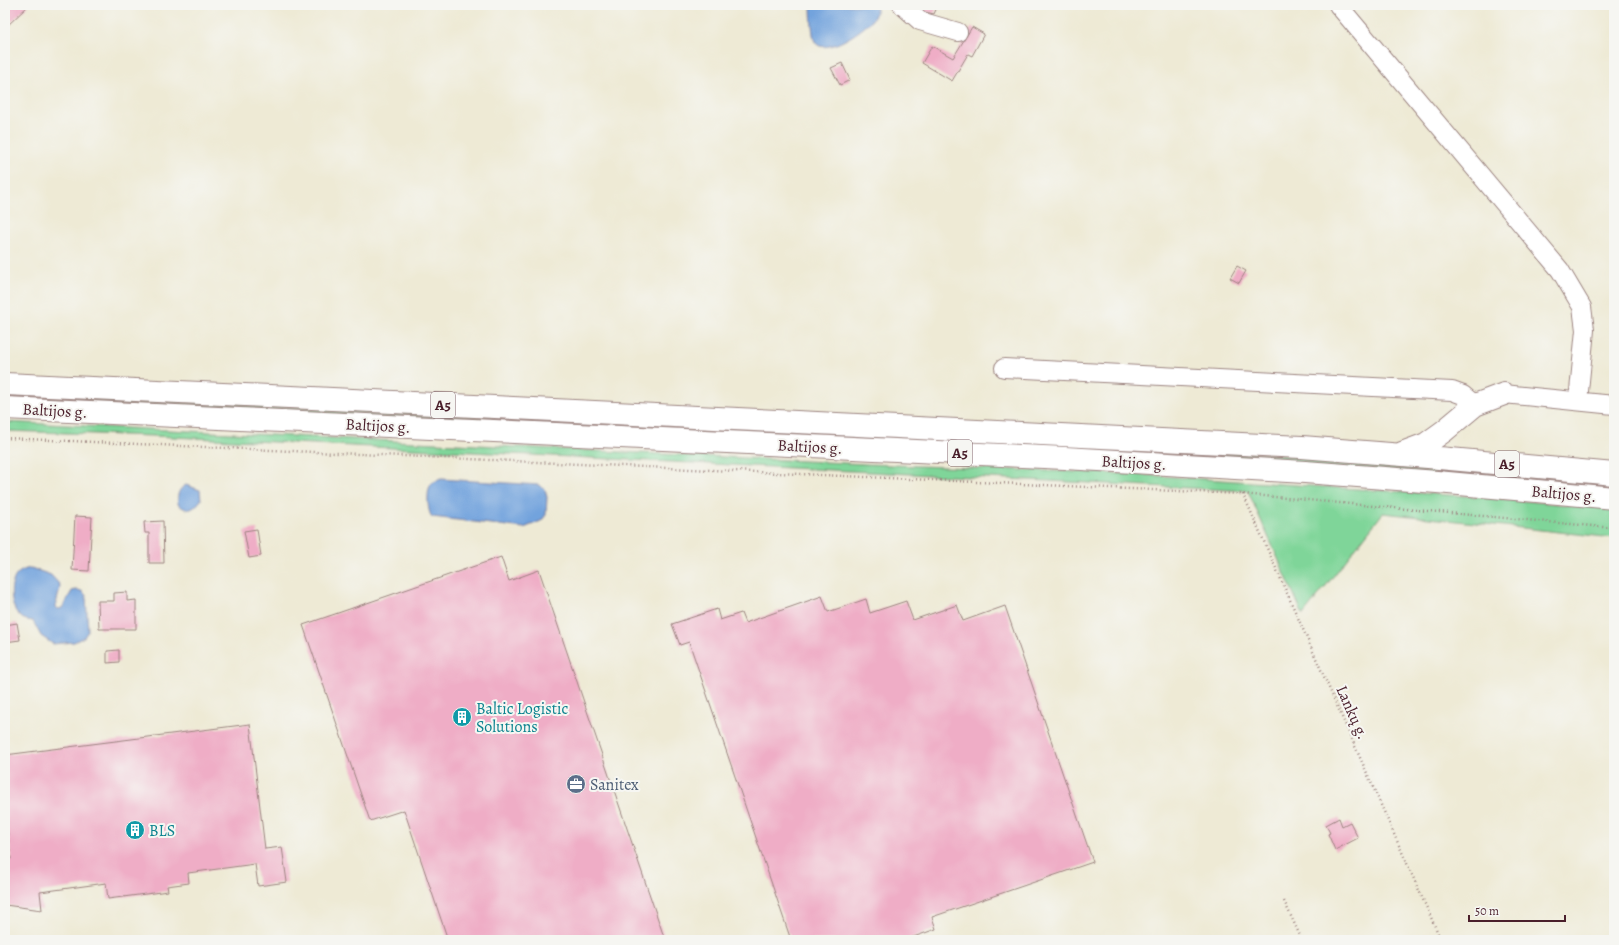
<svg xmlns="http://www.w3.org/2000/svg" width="1619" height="945" viewBox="0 0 1619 945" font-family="Alegreya,serif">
	<rect width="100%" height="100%" fill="#f6f6f2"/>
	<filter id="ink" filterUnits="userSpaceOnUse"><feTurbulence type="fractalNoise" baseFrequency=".025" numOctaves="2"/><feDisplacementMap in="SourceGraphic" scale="8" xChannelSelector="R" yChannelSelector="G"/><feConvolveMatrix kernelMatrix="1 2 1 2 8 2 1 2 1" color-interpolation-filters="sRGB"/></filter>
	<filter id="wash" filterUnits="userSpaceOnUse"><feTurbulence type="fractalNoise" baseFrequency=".012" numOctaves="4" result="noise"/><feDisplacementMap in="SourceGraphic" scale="16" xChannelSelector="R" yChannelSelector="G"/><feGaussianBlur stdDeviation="0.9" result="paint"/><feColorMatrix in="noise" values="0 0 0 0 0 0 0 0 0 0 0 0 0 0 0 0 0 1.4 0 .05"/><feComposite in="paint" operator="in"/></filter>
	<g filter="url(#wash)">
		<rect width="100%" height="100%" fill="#eeead5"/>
		<path fill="#7fd599" stroke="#647a62" d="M5,392L1257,453L1614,483V491L5,399Z
			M5,422L866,464L1129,474L1479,497L1614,509V538L1383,513L1303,615L1248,491L153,436L5,431Z"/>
		<path fill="#72a3dd" stroke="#5e6184" d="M811,5H877C876,9 876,14 874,17C867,29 824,58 815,42C812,36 811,13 811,5Z
			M441,479L540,485L545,490L547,497L546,515L541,521L524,528L432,517C427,512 426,488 432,483C434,482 438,480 441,479Z
			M186,485L200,490L201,500C193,510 188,513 178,504C177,495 178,489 186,485Z
			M31,568L51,575L60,585C60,593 56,600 56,607L58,609L62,608L72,591C78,589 83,590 86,596L88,631L84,637L74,642L53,644L41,636L33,621C28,620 24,620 21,617C11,610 9,590 14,579C17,572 24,569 31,568Z"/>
		<g id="blocks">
			<path fill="#efadc6" d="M5,5H29L5,28Z
				M919,5H938L934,14L925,12Z
				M972,27L984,34L972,56L968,54L952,81L922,63L932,46L953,58Z
				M842,63L850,80L840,85L831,68Z
				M1237,266L1246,271L1239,283L1230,278Z
				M75,516L92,517L89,571L72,570Z
				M163,521L164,563H149V533H145L144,522Z
				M257,529L261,556L249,558L244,531Z
				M501,557L509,581L539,570L665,940H448L404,810L370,821L303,625Z
				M127,592V601L136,600V629H99L98,601H114V593Z
				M822,596L828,612L866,599L870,613L906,601L913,620L957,605L963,621L1005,606L1093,862L932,917L936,929L905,940H791L689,642L680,645L672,624L717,609L720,620L741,613L745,623Z
				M17,623L20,640L5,642V625Z
				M119,650V662L107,663V651Z
				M250,724L265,849L282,847L287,882L258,886L255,864L188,873L189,883L167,886L168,891L108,899L106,883L40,892L42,910L5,905V882H6L5,859H11L5,811V755Z
				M1339,818L1342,826L1350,822L1358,838L1335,850L1328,834L1330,833L1326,825Z"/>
		</g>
	</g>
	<g filter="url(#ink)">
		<use href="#blocks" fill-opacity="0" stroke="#9c8480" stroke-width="1"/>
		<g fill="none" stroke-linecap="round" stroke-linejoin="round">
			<g stroke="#9c8480" stroke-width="20">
				<path id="minor" d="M902,5L920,21L958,32
					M1338,5L1560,270L1582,307L1585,330L1578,401
					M1004,368L1452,391L1463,395L1475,405
					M1504,394L1614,405"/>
			</g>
			<g stroke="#9c8480" stroke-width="24">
				<path id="highway" d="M5,384L312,398L1302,447L1428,457L1614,474
					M5,408L1065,458L1305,472L1437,482L1614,498
					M1402,453L1426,444L1444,431L1475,405L1504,394"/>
			</g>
			<path stroke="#9c8480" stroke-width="2.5" stroke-dasharray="1 3" stroke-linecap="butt" d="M5,438L1242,494L1614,528
				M1243,494L1441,940
				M1284,901L1302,940"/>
			<use href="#minor" stroke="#fff" stroke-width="18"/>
			<use href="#highway" stroke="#fff" stroke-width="22"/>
		</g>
	</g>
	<defs>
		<g id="building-disc" transform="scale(1)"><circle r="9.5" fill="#0f9aa8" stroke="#f6f6f2"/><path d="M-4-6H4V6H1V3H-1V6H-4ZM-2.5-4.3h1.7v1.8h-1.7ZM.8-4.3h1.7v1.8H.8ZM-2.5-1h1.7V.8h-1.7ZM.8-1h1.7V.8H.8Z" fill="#fff"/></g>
		<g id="office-disc" transform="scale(1)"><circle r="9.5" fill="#5c6f8a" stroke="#f6f6f2"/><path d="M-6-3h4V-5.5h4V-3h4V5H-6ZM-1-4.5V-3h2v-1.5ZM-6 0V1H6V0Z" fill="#fff"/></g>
	</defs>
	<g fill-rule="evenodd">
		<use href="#building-disc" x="462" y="717"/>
		<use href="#office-disc" x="576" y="784"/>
		<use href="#building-disc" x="135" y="830"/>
	</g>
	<g text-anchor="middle" stroke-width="4" stroke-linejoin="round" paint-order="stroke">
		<g fill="#f6f6f2" stroke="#7e6067" stroke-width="1">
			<rect x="431" y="392" width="24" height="26" rx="3"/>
			<rect x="948" y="440" width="24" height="26" rx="3"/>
			<rect x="1495" y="451" width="24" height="26" rx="3"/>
		</g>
		<g font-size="15" font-weight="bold" fill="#4a1f2b">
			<text x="443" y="410">A5</text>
			<text x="960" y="458">A5</text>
			<text x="1507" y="469">A5</text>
		</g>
		<g font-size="16" fill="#4a1f2b" stroke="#f6f6f2">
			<text transform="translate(55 410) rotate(3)" y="6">Baltijos g.</text>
			<text transform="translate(378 425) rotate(3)" y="6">Baltijos g.</text>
			<text transform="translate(810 446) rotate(3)" y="6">Baltijos g.</text>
			<text transform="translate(1134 462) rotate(3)" y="6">Baltijos g.</text>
			<text transform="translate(1564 493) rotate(5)" y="6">Baltijos g.</text>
			<text transform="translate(1353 712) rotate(66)" y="6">Lankų g.</text>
		</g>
		<g font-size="16" fill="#0d838f" stroke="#f6f6f2" text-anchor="start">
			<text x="476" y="714">Baltic Logistic<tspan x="476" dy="18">Solutions</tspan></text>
			<text x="149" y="836">BLS</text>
		</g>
		<g font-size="16" fill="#4e5e75" stroke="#f6f6f2" text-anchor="start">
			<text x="590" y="790">Sanitex</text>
		</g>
	</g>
	<rect width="1619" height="945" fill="none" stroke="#f6f6f2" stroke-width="20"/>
	<path d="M1469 915v6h96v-6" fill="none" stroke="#4a1f2b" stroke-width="2"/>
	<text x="1475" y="915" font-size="12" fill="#4a1f2b" stroke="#f6f6f2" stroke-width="3" paint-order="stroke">50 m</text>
</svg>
